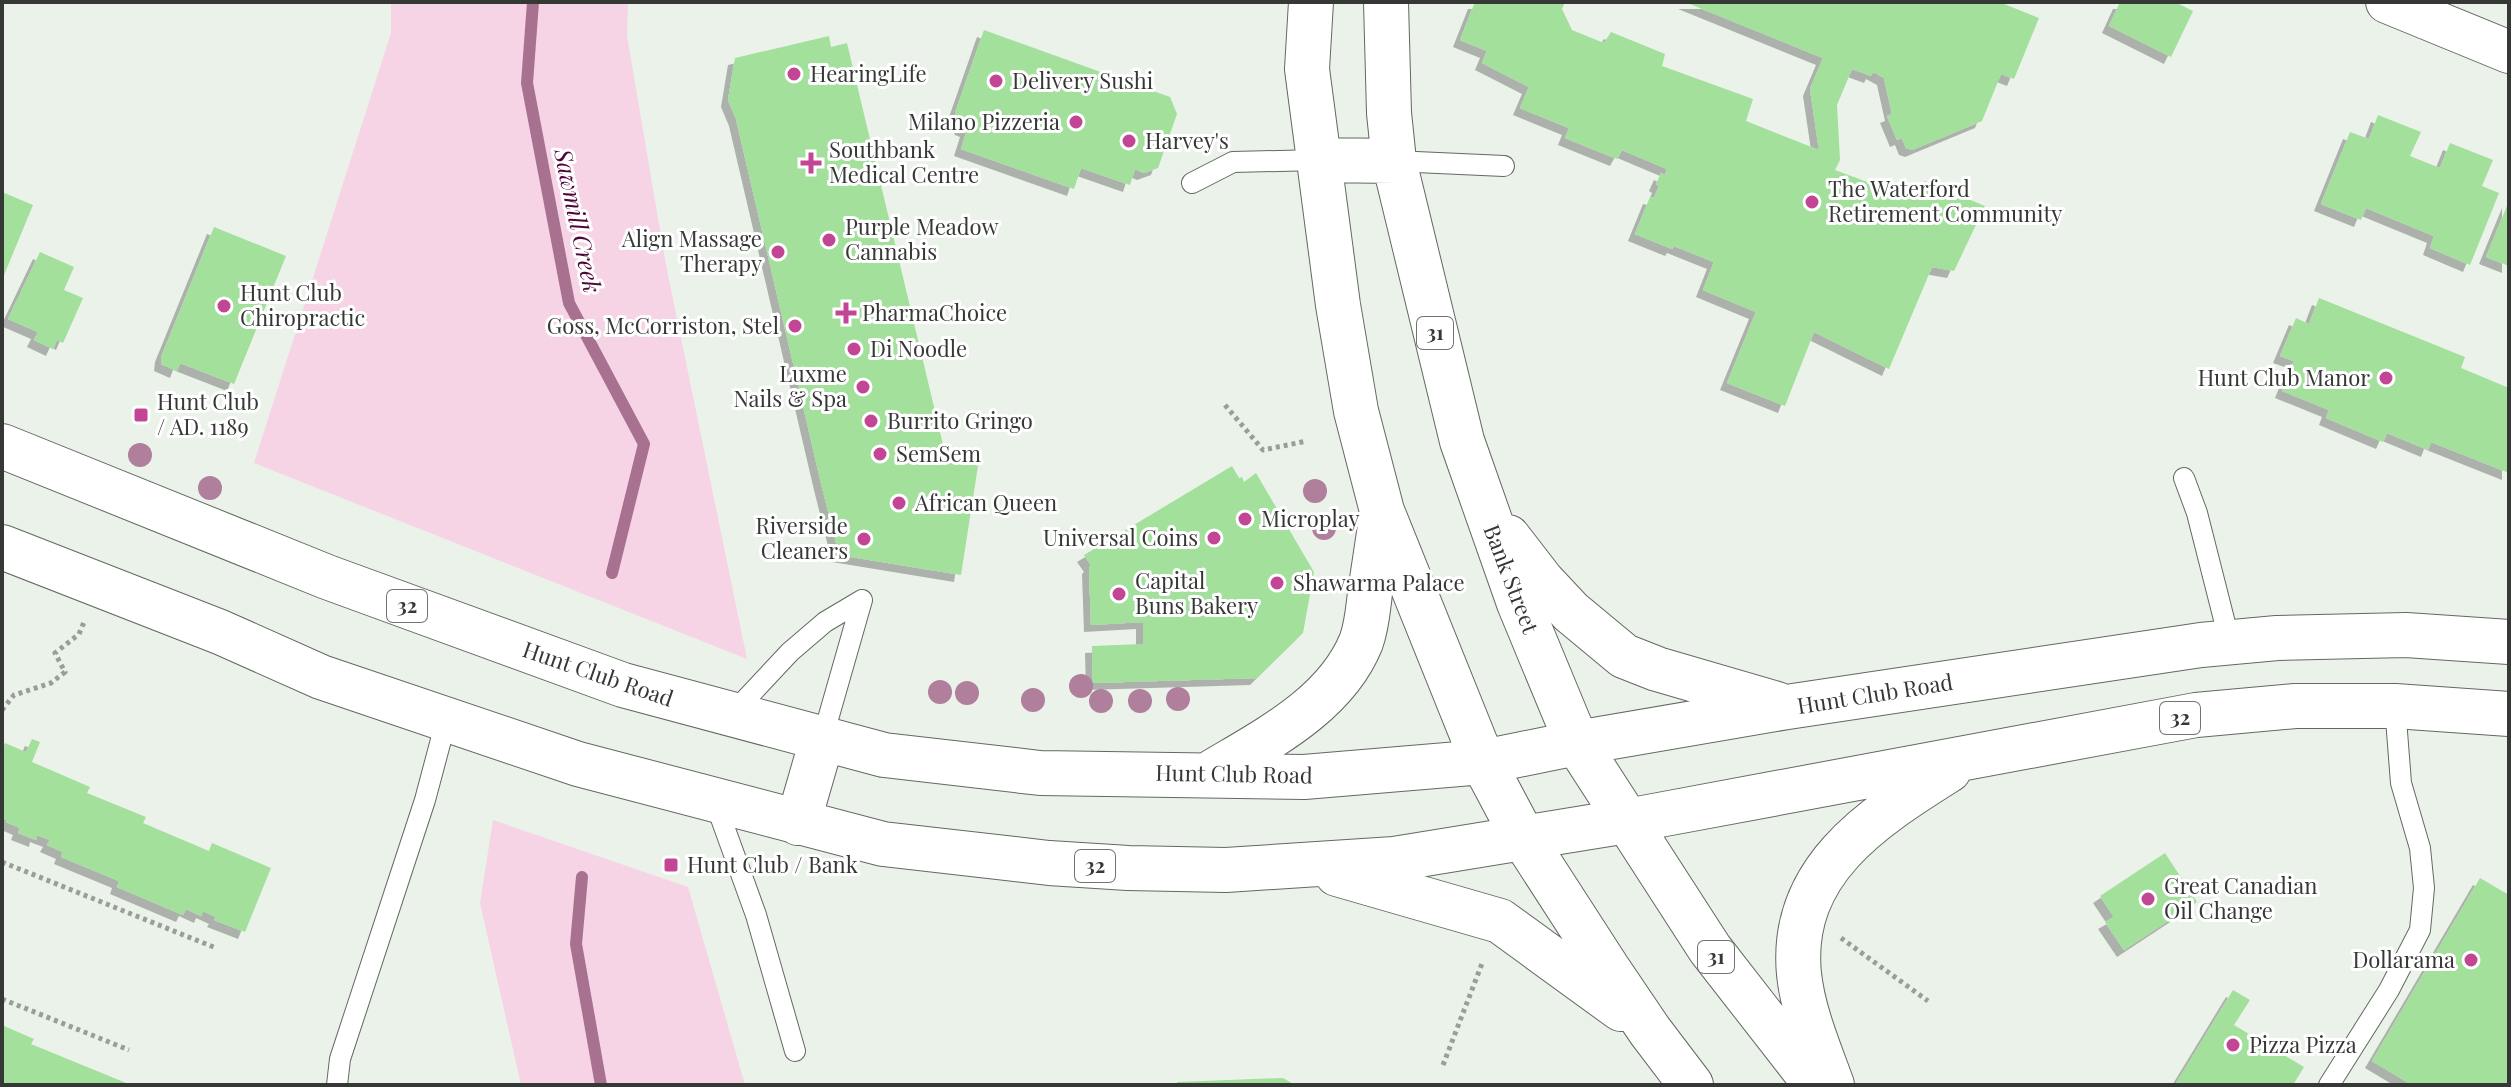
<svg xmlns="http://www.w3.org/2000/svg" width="2511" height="1087" viewBox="0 0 2511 1087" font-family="'Playfair Display',serif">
	<defs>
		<filter id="shadow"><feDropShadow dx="-7" dy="7" stdDeviation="0" flood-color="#0004"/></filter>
	</defs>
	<rect width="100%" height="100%" fill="#eaf2e9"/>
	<path fill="#f6d4e6" d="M391,2H628L627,36L666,265L747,659L254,463L391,33Z
		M493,820L688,887L745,1085H521L480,903Z"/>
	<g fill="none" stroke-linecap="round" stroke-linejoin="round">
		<path stroke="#a87190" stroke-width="12" d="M533,2L527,83L569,303L644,444L612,573
			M582,877L576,944L601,1085"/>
	</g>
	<path fill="#a2e09c" filter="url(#shadow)" d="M1475,2H1565L1562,9L1572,30L1604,43L1611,32L1665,54L1662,66L1753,99L1746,121L1819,150L1810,89L1823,58L1685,2H1999L2039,18L2014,79L2001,74L1982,121L1912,150L1906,148L1902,138L1897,140L1887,116L1892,114L1884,78L1873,72L1871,76L1852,69L1837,105L1840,160L1835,170L1910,198L1925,181L1985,206L1954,271L1932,267L1889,369L1814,332L1785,406L1727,383L1756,312L1703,290L1714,262L1674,246L1672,249L1635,234L1650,197L1654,198L1659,186L1656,184L1661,173L1665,175L1667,169L1622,150L1617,159L1565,138L1569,128L1520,108L1529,87L1482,63L1487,51L1460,40Z
		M2120,2H2175L2193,11L2171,57L2109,26Z
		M984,30L1170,97L1177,114L1158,168L1144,173L1135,169L1130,185L1081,168L1074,189L961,149L967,130L962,128L955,113Z
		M829,36L831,47L847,43L946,457L978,466L961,575L839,555L821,483L736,119L728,100L735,58Z
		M2378,115L2421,132L2410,156L2440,168L2450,143L2493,160L2482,186L2499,193L2470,265L2430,248L2434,236L2366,208L2361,220L2321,204L2350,132L2369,139Z
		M2,192L33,205L2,280Z
		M2509,201V266L2486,257Z
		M214,227L286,256L234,384L180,363L177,371L161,364L162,355Z
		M40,252L74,267L64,290L83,298L63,343L57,340L53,349L34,340L38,332L8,319Z
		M2319,298L2465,357L2461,368L2509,388V473L2431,442L2428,450L2387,433L2383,442L2326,418L2329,410L2282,391L2294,361L2280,356L2296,318L2309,324Z
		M1232,466L1239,478L1242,477L1244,482L1256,473L1314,572L1303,633L1257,678L1093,683L1092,646L1143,644V622L1091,625L1089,567L1091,565L1084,555Z
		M32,739L40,742L32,762L90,787L87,793L146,817L143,823L209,851L212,843L271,868L245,932L214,920L216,917L203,911L201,916L186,909L183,915L117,887L119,881L61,857L63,852L47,845L50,840L37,835L36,840L18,833L20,828L6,822L7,820L2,818V751L5,743L26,752Z
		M2165,853L2197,902L2124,950L2105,922L2114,917L2100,896Z
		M2480,878L2509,895V1085H2412L2372,1061Z
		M2233,990L2250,1000L2234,1025L2304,1067L2293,1085H2175Z
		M2,1025L34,1039L31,1044L131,1085H2Z
		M1283,1078L1295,1085H1177V1082Z"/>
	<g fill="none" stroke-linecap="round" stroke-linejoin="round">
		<g stroke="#626961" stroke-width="22">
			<path id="lane" d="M1394,161L1504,166
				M1192,183L1233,162L1318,160
				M2184,478L2197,513L2230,643
				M731,715L790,652L825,622L862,600
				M822,740L862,600
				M714,799L756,915L795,1051
				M337,1085L340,1059L425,800L446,721
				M2329,1085L2389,990L2420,930L2424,888L2420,848L2401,783L2395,706"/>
		</g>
		<g stroke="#626961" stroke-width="44">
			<path id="street" d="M2387,2L2509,52"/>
		</g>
		<g stroke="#626961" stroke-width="46">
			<path id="primary" d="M1311,2L1307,69L1338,305L1356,411L1382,511L1483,762L1524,839L1608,969L1650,1031L1691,1085
				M1386,2L1389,113L1394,161L1462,441L1519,603L1577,743L1710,949L1816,1085
				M1318,160L1394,161
				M2,446L327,577L623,685L884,755L1040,773L1304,777L1483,762L1577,743L1787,707L2201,645L2277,638L2406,635L2509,642
				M1508,537L1542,581L1571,612L1624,656L1657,669L1777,704
				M2,547L220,632L321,677L578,764L883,844L1049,863L1128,868L1226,870L1394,859L1627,821L2196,715L2295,706H2395L2509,714
				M1209,774C1265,740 1335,706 1361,642C1367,626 1368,609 1370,593C1374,566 1378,540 1382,513
				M798,823L822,740
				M1337,874L1500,921L1621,1009
				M1832,1085C1819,1049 1803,1012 1799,974C1789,870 1873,818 1949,770"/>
		</g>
		<path stroke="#999f98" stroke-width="5" stroke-dasharray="4 4" stroke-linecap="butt" d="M1225,405L1263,450L1307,441
			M2,710L14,695L51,683L65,672L55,653L79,634L84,622
			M2,862L216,948
			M1841,938L1928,1001
			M2,999L129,1050
			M1443,1065L1483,961"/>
		<use href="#lane" stroke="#fff" stroke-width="20"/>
		<use href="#street" stroke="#fff" stroke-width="42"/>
		<use href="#primary" stroke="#fff" stroke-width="44"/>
	</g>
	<g fill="#af7f9c">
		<circle cx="140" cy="455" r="12"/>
		<circle cx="210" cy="488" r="12"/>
		<circle cx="1315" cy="491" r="12"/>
		<circle cx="1324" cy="528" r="12"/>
		<circle cx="1081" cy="686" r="12"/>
		<circle cx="940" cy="692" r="12"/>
		<circle cx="967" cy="693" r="12"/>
		<circle cx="1178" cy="699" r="12"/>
		<circle cx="1033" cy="700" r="12"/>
		<circle cx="1101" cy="701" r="12"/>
		<circle cx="1140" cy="701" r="12"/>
	</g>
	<g fill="#c34695" stroke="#fff" stroke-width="3">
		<circle cx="794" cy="74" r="8"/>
		<circle cx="996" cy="81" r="8"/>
		<circle cx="1076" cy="122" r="8"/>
		<circle cx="1129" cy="141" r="8"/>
		<path d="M807 151h8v8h8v8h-8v8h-8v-8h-8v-8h8z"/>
		<circle cx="1812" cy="202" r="8"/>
		<circle cx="829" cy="240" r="8"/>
		<circle cx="778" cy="252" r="8"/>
		<circle cx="224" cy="306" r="8"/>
		<path d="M842 301h8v8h8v8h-8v8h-8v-8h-8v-8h8z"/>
		<circle cx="795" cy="326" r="8"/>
		<circle cx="854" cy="349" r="8"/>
		<circle cx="2386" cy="378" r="8"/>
		<circle cx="863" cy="387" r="8"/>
		<rect x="133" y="407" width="16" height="16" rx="4"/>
		<circle cx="871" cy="421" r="8"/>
		<circle cx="880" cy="454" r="8"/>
		<circle cx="899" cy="503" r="8"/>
		<circle cx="1245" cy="519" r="8"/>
		<circle cx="1214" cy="538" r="8"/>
		<circle cx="864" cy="539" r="8"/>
		<circle cx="1277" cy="583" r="8"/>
		<circle cx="1119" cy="594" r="8"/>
		<rect x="663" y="857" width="16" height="16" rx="4"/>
		<circle cx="2148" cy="899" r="8"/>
		<circle cx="2471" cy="960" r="8"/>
		<circle cx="2233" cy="1045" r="8"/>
	</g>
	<g text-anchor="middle" stroke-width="6" stroke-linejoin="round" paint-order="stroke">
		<g fill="#fff" stroke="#727471" stroke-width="2">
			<rect x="1417" y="317" width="36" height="32" rx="6"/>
			<rect x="387" y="590" width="40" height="32" rx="6"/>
			<rect x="2160" y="702" width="40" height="32" rx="6"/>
			<rect x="1075" y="850" width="40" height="32" rx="6"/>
			<rect x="1698" y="941" width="36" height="32" rx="6"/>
		</g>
		<g font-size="20" font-weight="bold" fill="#353834">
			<text x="1435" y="340">31</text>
			<text x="407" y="613">32</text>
			<text x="2180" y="725">32</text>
			<text x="1095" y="873">32</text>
			<text x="1716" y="964">31</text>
		</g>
		<g font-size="22" fill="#353834" stroke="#fff" text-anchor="start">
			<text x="810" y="82">HearingLife</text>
			<text x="1012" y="89">Delivery Sushi</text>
			<text x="1060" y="130" text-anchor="end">Milano Pizzeria</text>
			<text x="1145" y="149">Harvey's</text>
			<text x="829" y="158">Southbank<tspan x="829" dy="25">Medical Centre</tspan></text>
			<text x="1828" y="197">The Waterford<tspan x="1828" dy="25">Retirement Community</tspan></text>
			<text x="845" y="235">Purple Meadow<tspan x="845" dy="25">Cannabis</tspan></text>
			<text x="762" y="247" text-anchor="end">Align Massage<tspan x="762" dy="25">Therapy</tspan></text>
			<text x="240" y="301">Hunt Club<tspan x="240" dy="25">Chiropractic</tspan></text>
			<text x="862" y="321">PharmaChoice</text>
			<text x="779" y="334" text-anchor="end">Goss, McCorriston, Stel</text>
			<text x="870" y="357">Di Noodle</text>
			<text x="847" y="382" text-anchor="end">Luxme<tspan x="847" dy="25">Nails &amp; Spa</tspan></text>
			<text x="2370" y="386" text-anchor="end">Hunt Club Manor</text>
			<text x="157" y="410">Hunt Club<tspan x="157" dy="25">/ AD. 1189</tspan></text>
			<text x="887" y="429">Burrito Gringo</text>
			<text x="896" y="462">SemSem</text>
			<text x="915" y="511">African Queen</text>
			<text x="1261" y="527">Microplay</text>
			<text x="848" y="534" text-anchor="end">Riverside<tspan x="848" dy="25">Cleaners</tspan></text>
			<text x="1198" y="546" text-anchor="end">Universal Coins</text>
			<text x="1135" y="589">Capital<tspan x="1135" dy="25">Buns Bakery</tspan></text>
			<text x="1293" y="591">Shawarma Palace</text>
			<text x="687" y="873">Hunt Club / Bank</text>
			<text x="2164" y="894">Great Canadian<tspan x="2164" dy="25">Oil Change</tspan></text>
			<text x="2455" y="968" text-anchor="end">Dollarama</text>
			<text x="2249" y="1053">Pizza Pizza</text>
		</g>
		<g font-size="22" fill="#353834" stroke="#fff">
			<text transform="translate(1511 579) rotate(69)" y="8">Bank Street</text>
			<text transform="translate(598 674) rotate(19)" y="8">Hunt Club Road</text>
			<text transform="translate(1875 694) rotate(-9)" y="8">Hunt Club Road</text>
			<text transform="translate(1234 774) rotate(1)" y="8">Hunt Club Road</text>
		</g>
		<g font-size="24" font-style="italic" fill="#4d0436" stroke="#fff">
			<text transform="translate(577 221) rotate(78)" y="8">Sawmill Creek</text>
		</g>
	</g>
	<rect width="2511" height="1087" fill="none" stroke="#353834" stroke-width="8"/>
</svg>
